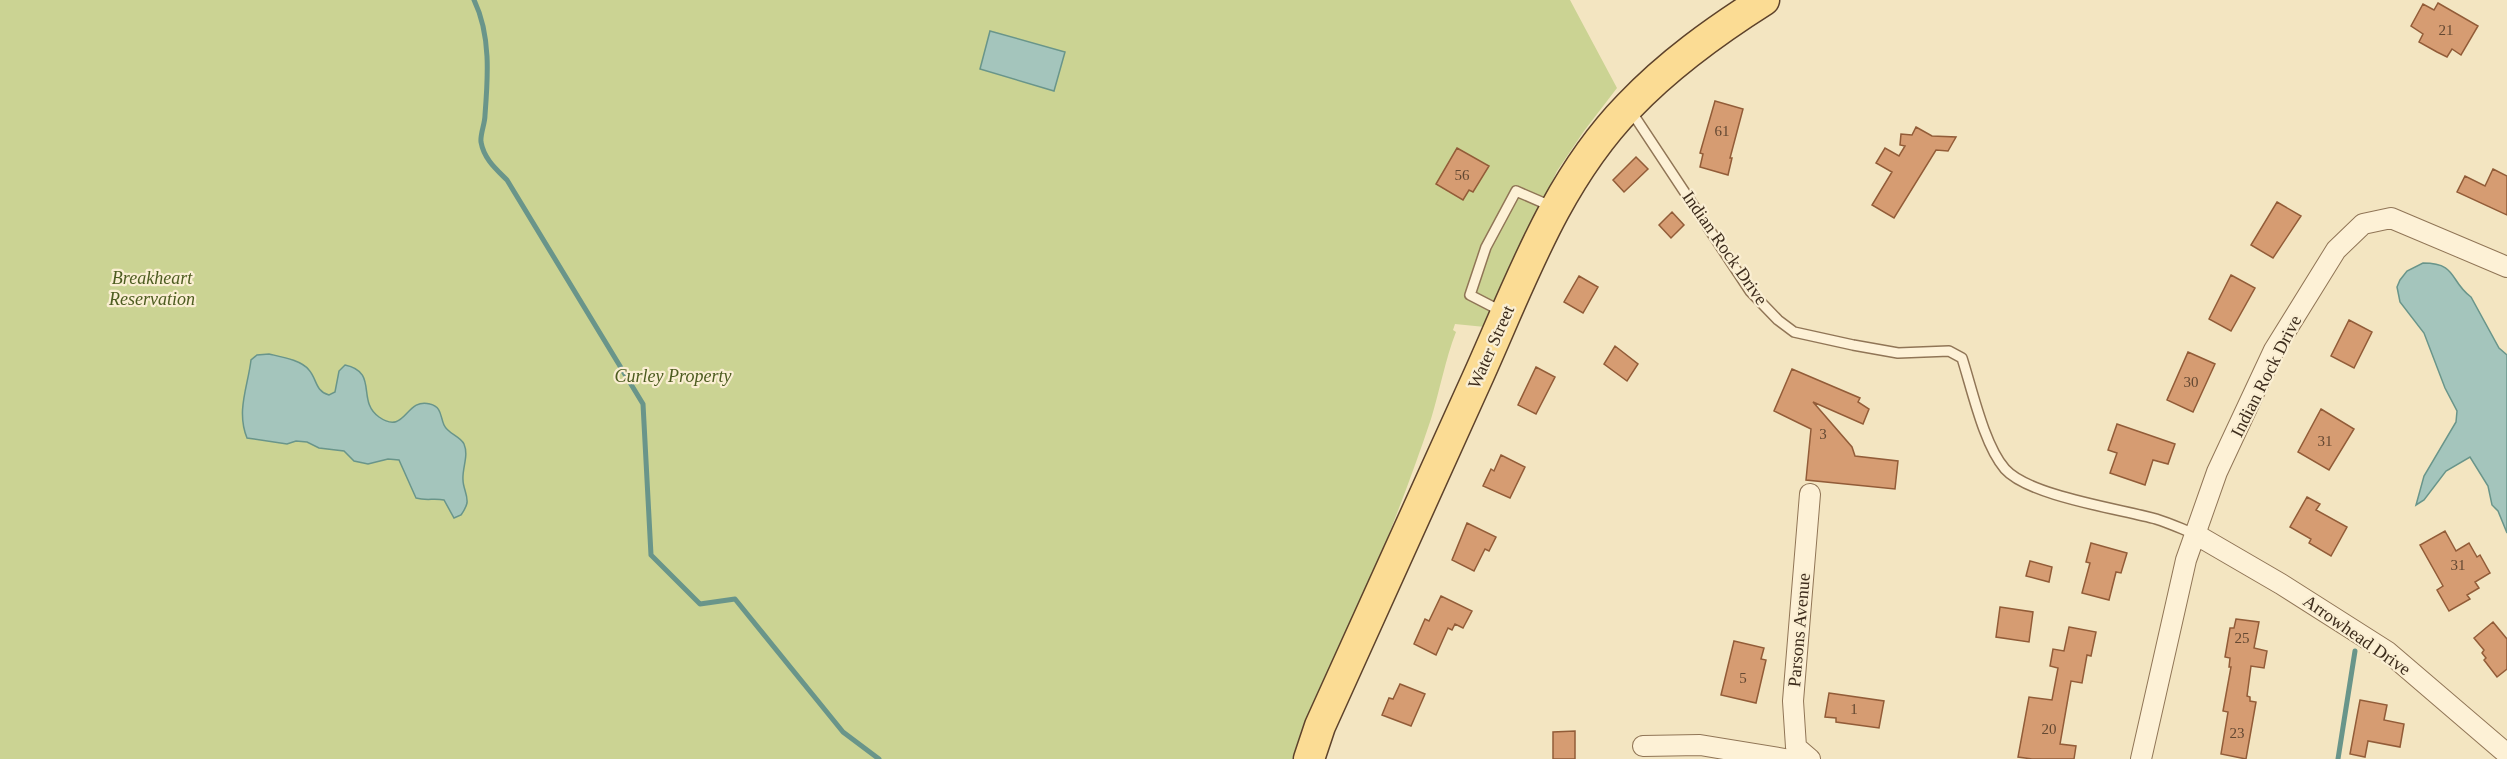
<svg xmlns="http://www.w3.org/2000/svg" width="2507" height="759" viewBox="0 0 2507 759" font-family="'Times New Roman',serif">
	<rect width="100%" height="100%" fill="#f3e5c1"/>
	<path fill="#cbd393" d="M0,0H1570L1617,88L1584,131L1557,171L1485,327L1455,324L1453,330L1456,332C1445,360 1440,390 1431,419C1392,535 1343,647 1294,759H0Z"/>
	<path fill="#a4c5bc" stroke="#69958a" stroke-width="1.5" d="M990,31L1065,52L1054,91L980,69Z
		M2423,263C2458,263 2449,281 2471,297L2499,348L2507,355V533L2498,511L2492,505L2488,486L2470,457L2446,471L2424,500L2416,505L2424,476L2456,422L2457,411L2445,388L2424,333L2400,302L2397,287L2400,280L2407,271Z
		M269,354C282,357 301,360 309,370C317,379 315,391 329,395L335,392L339,371L345,365C379,372 356,401 379,417C406,436 405,397 430,404C442,407 440,416 444,425C448,434 460,436 464,444C469,456 462,468 463,480C463,488 468,495 467,503C466,508 463,512 461,515L454,518L444,500C434,498 426,501 416,498L399,460L388,459L368,464L354,461L344,451L319,448L307,442L296,441L287,444L247,438C236,411 248,386 251,360L257,355Z"/>
	<g fill="none" stroke-linecap="round" stroke-linejoin="round">
		<path stroke="#69958a" stroke-width="5" d="M474,0C491,35 488,77 485,115C485,124 480,134 481,142C484,159 496,169 507,180L643,404L651,555L700,604L735,599L843,732L879,759
			M2338,759L2355,651"/>
	</g>
	<path fill="#d69c72" stroke="#925c38" stroke-width="1.5" d="M2438,3L2478,26L2461,55L2452,49L2447,57L2437,52L2419,42L2423,34L2411,26L2423,4L2434,10Z
		M1715,101L1743,109L1730,158H1732L1728,175L1700,167L1703,154L1700,153Z
		M1916,127L1932,136L1956,137L1948,151L1936,150L1894,218L1872,205L1892,172L1876,163L1885,148L1899,156L1905,146L1900,145L1901,134L1912,135Z
		M1457,148L1489,166L1473,192L1469,190L1463,200L1436,184Z
		M1636,157L1648,169L1624,192L1613,180Z
		M2493,169L2507,176V215L2457,192L2465,176L2485,186Z
		M2277,202L2301,216L2273,258L2251,245Z
		M1672,212L1684,225L1671,238L1659,225Z
		M2231,275L2255,288L2231,331L2209,319Z
		M1579,276L1598,287L1583,313L1564,302Z
		M2349,320L2372,332L2354,368L2331,356Z
		M1615,346L1638,364L1627,381L1604,364Z
		M2188,352L2215,364L2193,412L2167,400Z
		M1536,367L1555,377L1536,414L1518,405Z
		M1792,369L1860,398L1858,402L1869,409L1863,424L1813,402L1852,447L1855,456L1898,461L1895,489L1806,480L1811,429L1774,411Z
		M2321,409L2354,429L2329,470L2298,452Z
		M2117,424L2175,444L2168,464L2153,460L2145,485L2110,473L2117,453L2108,450Z
		M1501,455L1525,467L1510,498L1483,486L1491,469L1494,471Z
		M2307,497L2320,504L2316,510L2347,527L2331,556L2309,543L2311,539L2290,527Z
		M1467,523L1496,537L1489,551L1485,549L1474,571L1452,560Z
		M2445,531L2456,551L2469,543L2477,557L2480,555L2490,573L2475,582L2479,588L2467,595L2470,599L2449,611L2437,590L2443,586L2420,545Z
		M2091,543L2127,553L2121,573L2116,572L2109,600L2082,593L2090,563L2086,562Z
		M2030,561L2052,567L2049,582L2026,576Z
		M1441,596L1472,611L1463,628L1455,624L1452,630L1448,628L1436,655L1414,644L1425,619L1429,621Z
		M2000,607L2033,612L2029,642L1996,637Z
		M2236,619L2259,622L2254,648L2267,651L2264,668L2251,666L2247,696L2250,697V701L2256,702L2246,759L2221,754L2228,712L2223,711L2231,667H2229L2230,658L2225,657L2230,628H2234Z
		M2493,622L2507,639V669L2497,677L2484,660L2486,658L2482,653L2484,650L2474,638Z
		M2069,627L2096,632L2091,656L2087,655L2082,683L2071,681L2060,744L2076,746L2074,759H2032L2018,757L2029,697L2052,700L2058,668L2050,666L2053,649L2064,651Z
		M1734,641L1764,648L1761,659L1766,660L1756,703L1721,695Z
		M1400,684L1425,694L1411,726L1382,715L1389,698L1393,699Z
		M1829,693L1884,701L1879,728L1836,722V718L1825,717Z
		M2360,700L2387,705L2384,720L2404,724L2400,747L2368,741L2365,757L2350,754Z
		M1575,731V759H1553V732Z"/>
	<g fill="none" stroke-linecap="round" stroke-linejoin="round">
		<g stroke="#907556" stroke-width="12">
			<path id="lane" d="M1631,111L1750,291L1778,320L1794,332L1853,345L1898,353L1949,351L1962,358C1972,389 1984,445 2005,469C2029,496 2120,509 2156,519C2169,523 2182,529 2195,534
				M1501,311L1470,295L1486,247L1516,191L1553,207"/>
		</g>
		<g stroke="#907556" stroke-width="22">
			<path id="street" d="M2195,534L2281,584L2388,652L2507,754
				M1643,746L1700,745L1785,759
				M1810,759L1796,747L1793,701L1810,494
				M2141,759L2186,560L2217,472L2274,350L2336,250L2363,224L2391,218L2507,267"/>
		</g>
		<g stroke="#5d422b" stroke-width="33">
			<path id="primary" d="M1309,759L1320,726C1373,611 1425,495 1477,379C1520,284 1555,182 1629,106C1669,64 1715,31 1764,0"/>
		</g>
		<use href="#lane" stroke="#fdf1d6" stroke-width="9"/>
		<use href="#street" stroke="#fdf1d6" stroke-width="20"/>
		<use href="#primary" stroke="#fbdc94" stroke-width="30"/>
	</g>
	<g text-anchor="middle" stroke-width="4.5" stroke-linejoin="round" paint-order="stroke">
		<g font-size="15" fill="#634832">
			<text x="2446" y="35">21</text>
			<text x="1722" y="136">61</text>
			<text x="1462" y="180">56</text>
			<text x="2191" y="387">30</text>
			<text x="1823" y="439">3</text>
			<text x="2325" y="446">31</text>
			<text x="2458" y="570">31</text>
			<text x="2242" y="643">25</text>
			<text x="1743" y="683">5</text>
			<text x="1854" y="714">1</text>
			<text x="2049" y="734">20</text>
			<text x="2237" y="738">23</text>
		</g>
		<g font-size="18" fill="#3d2c1c" stroke="#faeed2">
			<text transform="translate(1725 248) rotate(55)" y="6">Indian Rock Drive</text>
			<text transform="translate(1491 347) rotate(-66)" y="6">Water Street</text>
			<text transform="translate(2266 376) rotate(-63)" y="6">Indian Rock Drive</text>
			<text transform="translate(1799 630) rotate(-85)" y="6">Parsons Avenue</text>
			<text transform="translate(2357 635) rotate(35)" y="6">Arrowhead Drive</text>
		</g>
		<g font-size="18" font-style="italic" fill="#4d5c20" stroke="#faeed2">
			<text x="152" y="284">Breakheart<tspan x="152" dy="21">Reservation</tspan></text>
			<text x="673" y="382">Curley Property</text>
		</g>
	</g>
</svg>
